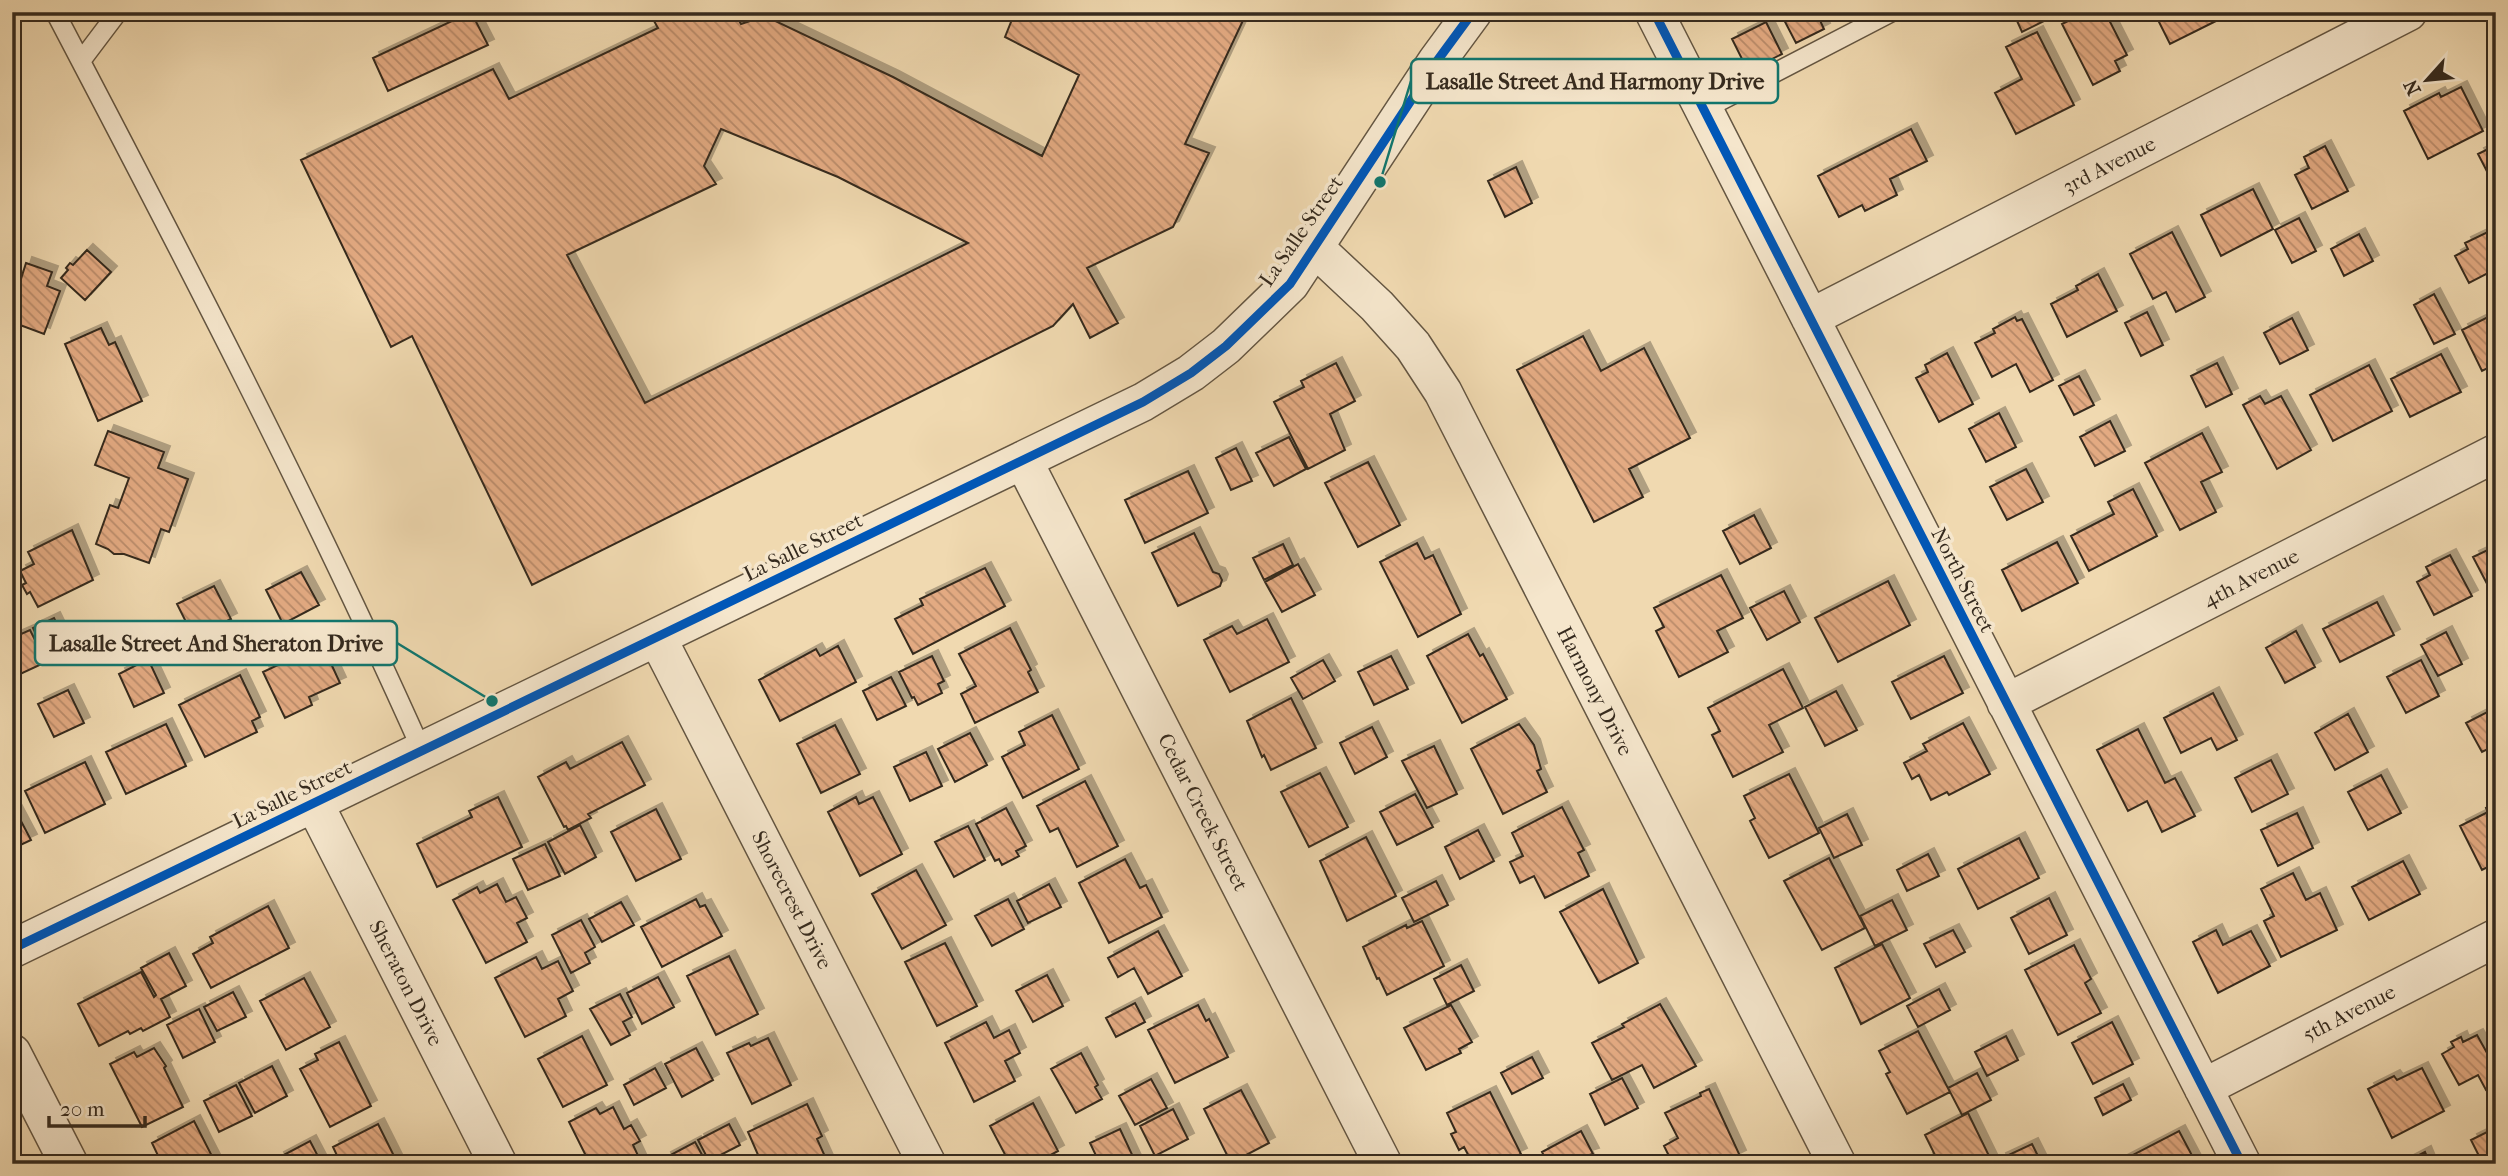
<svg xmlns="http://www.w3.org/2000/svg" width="2508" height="1176" viewBox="0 0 2508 1176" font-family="'IM FELL French Canon',serif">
	<defs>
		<pattern id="building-back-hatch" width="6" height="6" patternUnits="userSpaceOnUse" patternTransform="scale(1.75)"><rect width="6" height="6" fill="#e3aa82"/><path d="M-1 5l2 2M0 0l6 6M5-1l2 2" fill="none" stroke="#b98b6a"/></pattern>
		<filter id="shadow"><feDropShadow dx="6" dy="-6" stdDeviation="0" flood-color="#0004"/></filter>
	</defs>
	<rect width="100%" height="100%" fill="#f0d9b0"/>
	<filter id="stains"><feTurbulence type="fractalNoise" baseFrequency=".00286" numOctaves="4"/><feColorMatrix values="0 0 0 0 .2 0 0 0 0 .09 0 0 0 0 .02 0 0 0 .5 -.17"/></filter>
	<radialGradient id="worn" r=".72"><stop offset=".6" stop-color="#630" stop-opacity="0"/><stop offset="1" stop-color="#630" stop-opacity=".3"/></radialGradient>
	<path fill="url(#building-back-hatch)" stroke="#352a1e" stroke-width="2" fill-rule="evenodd" filter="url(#shadow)" d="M471,12L488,45L388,91L373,58Z
		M649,12H734L741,24L765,16L893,77L1042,156L1079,75L1005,37L1015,12H1247L1185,144L1209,153L1173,227L1087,268L1118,323L1090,338L1073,304L1053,326L532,585L412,336L391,347L301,160L493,69L509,99L658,28ZM721,129L838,177L968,243L645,403L567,255L716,184L704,166Z
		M1784,12H1816L1824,29L1796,43L1781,14Z
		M2013,12H2045L2048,19L2022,32Z
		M2086,12H2105L2127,55L2115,61L2120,71L2093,85L2062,24Z
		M2154,12H2211L2216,21L2170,44Z
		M1766,22L1782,54L1748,71L1732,39Z
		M2037,32L2074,105L2016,134L1995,93L2022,79L2006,47Z
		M2461,87L2483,131L2428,159L2404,111L2439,93L2441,97Z
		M1911,129L1927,161L1890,179L1897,195L1865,211L1862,205L1839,217L1818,176Z
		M2496,145V185H2494L2478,154Z
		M2325,146L2348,191L2312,209L2295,175L2309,168L2304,157Z
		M1516,167L1532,203L1505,217L1488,181Z
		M2253,189L2273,229L2221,256L2201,215Z
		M2299,218L2316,251L2292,263L2275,230Z
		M2496,228V269L2469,283L2455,256L2468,249L2465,243Z
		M2172,232L2205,297L2176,312L2166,292L2153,299L2130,254Z
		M2359,234L2373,261L2344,276L2331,249Z
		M87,250L111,272L85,300L61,278L68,270L66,268L70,263L73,265Z
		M26,263L52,272L47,286L60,291L44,334L12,322V276L21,279Z
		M2098,274L2117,311L2067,337L2051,304L2078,290L2076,286Z
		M2434,294L2455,334L2434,344L2414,305Z
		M2147,312L2163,345L2141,356L2125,323Z
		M2496,313V364L2482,371L2462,330Z
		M2015,317L2017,321L2022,319L2053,380L2030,392L2016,364L1992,377L1975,343L1995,333L1993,329Z
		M2292,318L2308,350L2280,364L2264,333Z
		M101,328L109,345L115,342L142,401L98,421L65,344Z
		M1583,336L1601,371L1644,348L1690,438L1629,469L1643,497L1594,522L1517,370Z
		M1947,353L1973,404L1939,422L1916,378L1928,372L1925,365Z
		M2441,354L2461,392L2410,417L2391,379Z
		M1336,363L1355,401L1330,414L1345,450L1308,469L1274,402L1304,387L1301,381Z
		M2217,363L2232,394L2206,407L2191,376Z
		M2369,365L2392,411L2333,441L2310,395Z
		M2079,376L2094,405L2074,415L2059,386Z
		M2260,396L2265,404L2281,396L2311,450L2277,469L2243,405Z
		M1999,413L2016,447L1986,462L1969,429Z
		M2110,421L2125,451L2095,466L2080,437Z
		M108,431L164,452L158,468L188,479L169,532L161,529L149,563L124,554H114L108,549L96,544L110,505L118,508L129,478L95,465Z
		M2202,433L2222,472L2201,482L2216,512L2180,530L2145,463Z
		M1289,437L1306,469L1274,486L1256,453Z
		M1236,448L1252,481L1231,490L1216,458Z
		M1368,462L1400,525L1358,547L1325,483Z
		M2026,469L2043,502L2007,520L1990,487Z
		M1188,471L1208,513L1145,543L1125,500Z
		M2133,489L2157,536L2089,571L2071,536L2114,514L2108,502Z
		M1754,515L1771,548L1740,564L1723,531Z
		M72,530L93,580L38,607L30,592L27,594L22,585L26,583L20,571L34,564L28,552Z
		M1194,533L1213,572L1219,574L1222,580L1220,586L1178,606L1152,553Z
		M2057,542L2078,583L2022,611L2002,570Z
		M1417,543L1425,559L1433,555L1461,614L1418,637L1380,562Z
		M1283,544L1293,565L1264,580L1253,558Z
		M2496,546V601L2473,557Z
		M2450,555L2472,596L2434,615L2417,582L2430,575L2426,567Z
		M1298,564L1315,595L1282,612L1265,582Z
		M985,568L1005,606L913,654L895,619L923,605L920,599Z
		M301,572L319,605L283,624L266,590Z
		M1721,575L1743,618L1717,631L1728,652L1679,677L1656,631L1664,627L1654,608Z
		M1888,581L1910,625L1838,662L1815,618Z
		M214,586L231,619L194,638L177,604Z
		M1784,591L1800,622L1767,640L1750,608Z
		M2377,602L2394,635L2340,662L2323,629Z
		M54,618L69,649L48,659L33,628Z
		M1267,619L1289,662L1230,692L1204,640L1232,626L1237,634Z
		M1010,628L1031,670L1028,672L1038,692L975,723L961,694L976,686L959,654Z
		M30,630L46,662L16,676L12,668V638Z
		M2296,631L2315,667L2285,683L2266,648Z
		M2446,632L2462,664L2438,676L2421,645Z
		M1468,634L1480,656L1483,654L1507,699L1462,723L1427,656Z
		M322,644L340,683L309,697L312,705L285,718L263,672Z
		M838,646L856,682L780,721L759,680L816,649L820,656Z
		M932,656L944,681L938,684L942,693L918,705L914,697L912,698L899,672Z
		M1391,656L1408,689L1374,705L1358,672Z
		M1944,656L1963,693L1911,719L1892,682Z
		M148,659L164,693L134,707L119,674Z
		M1323,660L1335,681L1303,699L1291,678Z
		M2421,660L2439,696L2406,713L2387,677Z
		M1783,669L1803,708L1769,725L1783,752L1733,777L1712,735L1720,731L1708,708Z
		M240,675L260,717L252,721L257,732L205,757L179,705Z
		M891,677L906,706L877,720L863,691Z
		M68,690L84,723L54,737L38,704Z
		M1836,691L1857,730L1825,746L1805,707Z
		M2213,693L2237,740L2217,750L2211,738L2181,753L2164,718Z
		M1291,698L1316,748L1271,770L1264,755L1262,757L1247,721Z
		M2495,708L2496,745L2482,752L2466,723Z
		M2348,714L2368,752L2335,770L2315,733Z
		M1052,715L1079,769L1023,798L1002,757L1025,745L1019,732Z
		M1963,723L1990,774L1949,795L1947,792L1931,800L1919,775L1912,779L1904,763L1927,751L1923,744Z
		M166,724L186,766L126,794L106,752Z
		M1519,724L1534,745L1541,769L1537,771L1547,792L1503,814L1471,749Z
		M835,725L860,774L821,793L797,744Z
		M1372,727L1387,757L1355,774L1340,743Z
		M2138,729L2165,783L2175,778L2195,816L2162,832L2147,801L2128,811L2097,750Z
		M970,733L987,765L955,782L938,749Z
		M622,742L645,785L588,814L591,818L568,830L566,826L564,827L538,777L566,762L570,769Z
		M1434,746L1457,794L1427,808L1402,761Z
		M926,752L942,786L910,801L894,767Z
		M2271,760L2288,794L2252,812L2235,778Z
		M85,762L105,804L45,833L25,791Z
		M1320,773L1348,827L1309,847L1281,792Z
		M1789,774L1819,833L1769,858L1750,821L1755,818L1744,796Z
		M2381,775L2401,813L2368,830L2348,792Z
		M1085,781L1118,846L1077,867L1058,828L1050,832L1037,806Z
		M1415,794L1433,827L1397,845L1380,812Z
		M498,797L522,847L437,887L417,844L472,817L469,811Z
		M856,797L859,804L873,797L902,854L860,876L828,812Z
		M2496,802V863L2482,870L2460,826L2488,812L2486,808Z
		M12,804L31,840L12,849Z
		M1562,807L1584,850L1578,853L1589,876L1545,898L1534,876L1520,883L1510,862L1523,856L1512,833Z
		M1006,808L1026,846L1016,851L1019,856L1002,865L999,859L995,861L976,824Z
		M656,809L681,859L636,881L611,832Z
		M2297,813L2313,848L2278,866L2261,830Z
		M1847,814L1862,845L1834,858L1819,828Z
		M580,825L596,857L565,874L548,842Z
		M968,826L985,860L954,877L935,842Z
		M1478,830L1494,861L1460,879L1445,847Z
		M1366,837L1396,896L1347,921L1320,861Z
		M2019,838L2039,878L1978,909L1958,869Z
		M545,844L560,876L528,890L513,859Z
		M1928,854L1939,876L1907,891L1897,870Z
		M1829,858L1865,928L1822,950L1784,881Z
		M1125,859L1140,888L1146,885L1162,917L1109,943L1079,883Z
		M2403,861L2420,894L2369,920L2352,887Z
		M916,870L946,925L902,949L872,894Z
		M2293,873L2306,900L2320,893L2337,930L2281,957L2264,921L2274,916L2261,889Z
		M1436,881L1448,905L1414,922L1402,898Z
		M497,884L506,902L516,897L527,918L517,923L527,942L486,963L453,900L477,887L480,893Z
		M1049,884L1061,907L1028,923L1017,901Z
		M1603,889L1638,963L1599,983L1560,912Z
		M2049,898L2067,935L2029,954L2011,918Z
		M696,899L700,907L705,905L722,936L662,967L641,927Z
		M1008,899L1024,929L992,946L975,916Z
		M1892,900L1907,930L1875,946L1860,916Z
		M621,902L634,925L602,942L589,919Z
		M268,906L289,948L211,988L193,954L213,943L210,937Z
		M581,920L595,947L585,953L590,963L571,973L552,935Z
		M1422,921L1444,966L1387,995L1379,978L1377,979L1363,947L1406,925L1407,928Z
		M1953,930L1965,952L1936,967L1924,944Z
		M2216,930L2223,945L2251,931L2270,966L2218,993L2193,942Z
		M1158,931L1182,976L1148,994L1134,968L1118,977L1108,958Z
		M945,943L977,1006L937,1026L905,962Z
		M1882,944L1910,998L1861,1024L1835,968Z
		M2074,945L2091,979L2085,983L2101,1013L2058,1035L2025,970Z
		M169,953L186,986L161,999L170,1017L143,1031L141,1028L130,1034L128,1031L99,1046L78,1004L141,972L154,997L156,995L141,968Z
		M729,956L758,1014L716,1035L687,976Z
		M536,957L542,969L558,961L573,991L558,999L566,1016L525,1037L495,978Z
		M1461,965L1474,991L1447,1005L1434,979Z
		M1047,975L1063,1006L1033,1022L1016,991Z
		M658,977L674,1007L642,1024L627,993Z
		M304,978L330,1027L286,1050L260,1001Z
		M1939,989L1950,1010L1918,1027L1907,1006Z
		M233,992L246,1017L217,1031L204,1007Z
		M620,994L632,1017L623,1022L630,1035L611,1045L590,1009Z
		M1135,1003L1145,1022L1116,1037L1106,1018Z
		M1660,1004L1696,1066L1654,1088L1642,1065L1612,1080L1592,1043L1624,1027L1622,1024Z
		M1198,1005L1206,1021L1209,1019L1228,1057L1175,1083L1148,1030Z
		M1451,1005L1472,1042L1459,1049L1461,1053L1426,1070L1404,1028Z
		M199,1009L215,1042L183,1058L167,1025Z
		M986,1022L994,1038L1009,1030L1020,1053L1005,1061L1015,1081L974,1102L945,1043Z
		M2112,1022L2133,1064L2093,1084L2072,1043Z
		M1918,1031L1950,1092L1907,1114L1886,1074L1890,1072L1879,1051Z
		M2477,1035L2496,1069V1085L2486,1090L2478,1075L2459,1085L2442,1054L2454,1047L2451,1042L2461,1037L2463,1042Z
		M582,1036L607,1085L563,1107L538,1059Z
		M2006,1036L2018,1060L1987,1076L1975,1052Z
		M768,1038L791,1085L752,1104L727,1053L749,1043L751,1046Z
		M339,1042L371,1106L330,1127L300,1069L318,1060L315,1054Z
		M154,1048L166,1066L164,1068L183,1107L142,1127L110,1064L134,1052L137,1057Z
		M696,1048L713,1080L682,1097L665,1064Z
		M1081,1053L1098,1085L1095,1087L1102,1099L1076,1113L1051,1069Z
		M1532,1057L1543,1078L1512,1094L1501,1073Z
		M272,1066L287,1096L255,1113L239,1083Z
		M655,1068L666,1088L634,1105L624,1085Z
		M2422,1068L2444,1111L2392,1138L2368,1089L2394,1076L2397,1080Z
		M1977,1073L1991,1100L1962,1115L1948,1088Z
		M1622,1078L1638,1108L1605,1125L1590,1094Z
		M1151,1079L1167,1108L1135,1125L1119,1096Z
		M2123,1084L2131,1100L2103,1115L2095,1098Z
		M236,1085L252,1116L219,1132L204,1101Z
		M1709,1089L1740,1156L1724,1164H1673L1664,1146L1678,1138L1665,1113L1701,1096L1700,1093Z
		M1241,1090L1269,1143L1231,1163L1204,1109Z
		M1490,1092L1521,1154L1500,1164H1473L1464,1147L1459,1150L1451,1134L1456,1132L1447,1113Z
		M1033,1103L1058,1151L1034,1164H1010L990,1126Z
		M807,1104L822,1136L817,1139L828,1163L762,1164L748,1132Z
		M613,1107L624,1129L631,1125L640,1141L633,1145L642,1164H590L569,1122L596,1108L600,1114Z
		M1173,1109L1188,1139L1155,1156L1140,1126Z
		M1968,1113L1993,1164H1930L1927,1159L1935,1155L1925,1135Z
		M194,1121L216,1164H162L152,1143Z
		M378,1124L398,1164H341L333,1147Z
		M729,1124L740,1145L709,1161L698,1140Z
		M2495,1128L2496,1164H2483L2471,1140Z
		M1120,1129L1136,1163L1100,1164L1090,1143Z
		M1581,1131L1593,1154L1586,1156L1590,1164H1548L1542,1152Z
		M2179,1131L2196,1163L2123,1164L2121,1161Z
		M310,1141L322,1164H281L278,1158Z
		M695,1142L706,1162L668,1164L665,1158Z
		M2032,1144L2042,1164H2002L2000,1159Z
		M2425,1152L2430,1164H2402Z"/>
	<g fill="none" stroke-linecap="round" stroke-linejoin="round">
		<g stroke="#645642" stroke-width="21">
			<path id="service" d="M55,12C183,256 310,500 422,751
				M81,61L118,12
				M1703,110L1892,12"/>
		</g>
		<g stroke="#645642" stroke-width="40">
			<path id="minor" d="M1654,12L2242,1164
				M1314,247L1377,306L1413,346L1443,392L1837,1164
				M1810,318L2408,12
				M1023,460L1383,1164
				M657,637L927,1164
				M2006,703L2496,453
				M314,803L498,1164
				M12,949L1143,402L1191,373L1226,346L1290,284L1437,61L1473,12
				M12,1053L69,1164
				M2203,1088L2496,938"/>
		</g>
		<use href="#service" stroke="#f5e6cc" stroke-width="18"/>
		<use href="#minor" stroke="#f5e6cc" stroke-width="37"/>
		<g stroke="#f5e6cc" stroke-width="13">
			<path id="cycleway" d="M1654,12L2242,1164
				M12,949L1143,402L1191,373L1226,346L1290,284L1437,61L1473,12"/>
		</g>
		<use href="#cycleway" stroke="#0057b8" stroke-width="9"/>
	</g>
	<g text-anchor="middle" stroke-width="7" stroke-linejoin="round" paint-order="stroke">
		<g font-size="21" fill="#352a1e" stroke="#f5e6cc">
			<text transform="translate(2109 165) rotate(-27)" y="7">3rd Avenue</text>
			<text transform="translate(1301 231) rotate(-55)" y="7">La Salle Street</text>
			<text transform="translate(803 547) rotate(-26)" y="7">La Salle Street</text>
			<text transform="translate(2251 578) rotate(-27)" y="7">4th Avenue</text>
			<text transform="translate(1963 580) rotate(63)" y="7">North Street</text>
			<text transform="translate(1595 691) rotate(63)" y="7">Harmony Drive</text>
			<text transform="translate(292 794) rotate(-26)" y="7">La Salle Street</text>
			<text transform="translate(1203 812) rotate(63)" y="7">Cedar Creek Street</text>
			<text transform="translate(792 900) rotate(63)" y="7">Shorecrest Drive</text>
			<text transform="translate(406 983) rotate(63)" y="7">Sheraton Drive</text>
			<text transform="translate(2349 1013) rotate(-27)" y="7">5th Avenue</text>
		</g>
	</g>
	<path fill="none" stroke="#0f766e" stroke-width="2.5" d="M1380 182L1411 81M492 701L397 643"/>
	<g fill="#0f766e" stroke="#f5e6cc" stroke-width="2.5">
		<circle cx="1380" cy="182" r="7"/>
		<circle cx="492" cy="701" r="7"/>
	</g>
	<g fill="#f5e6cc" stroke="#0f766e" stroke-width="2.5">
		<rect x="1411" y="59" width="367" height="44" rx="7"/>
		<rect x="35" y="621" width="362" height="44" rx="7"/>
	</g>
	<g font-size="23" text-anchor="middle" font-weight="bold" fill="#352a1e">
		<text x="1595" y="89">Lasalle Street And Harmony Drive</text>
		<text x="216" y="651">Lasalle Street And Sheraton Drive</text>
	</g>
	<rect width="2508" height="1176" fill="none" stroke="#f0d9b0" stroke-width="42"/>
	<rect x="14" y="14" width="2480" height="1148" fill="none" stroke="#352a1e" stroke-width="3.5"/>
	<rect x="21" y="21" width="2466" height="1134" fill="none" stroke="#352a1e" stroke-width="2"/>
	<g transform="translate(2427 80) rotate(243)" stroke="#f5e6cc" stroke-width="5" paint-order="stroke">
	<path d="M0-5L12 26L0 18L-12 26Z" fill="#352a1e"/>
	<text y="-10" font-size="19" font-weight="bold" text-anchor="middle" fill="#352a1e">N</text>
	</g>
	<path d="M49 1116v10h96v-10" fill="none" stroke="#352a1e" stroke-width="3.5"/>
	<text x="60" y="1116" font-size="21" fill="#352a1e" stroke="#f5e6cc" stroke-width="5" paint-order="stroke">20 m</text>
	<rect width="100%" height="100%" filter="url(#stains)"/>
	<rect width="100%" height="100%" fill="url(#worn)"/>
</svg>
